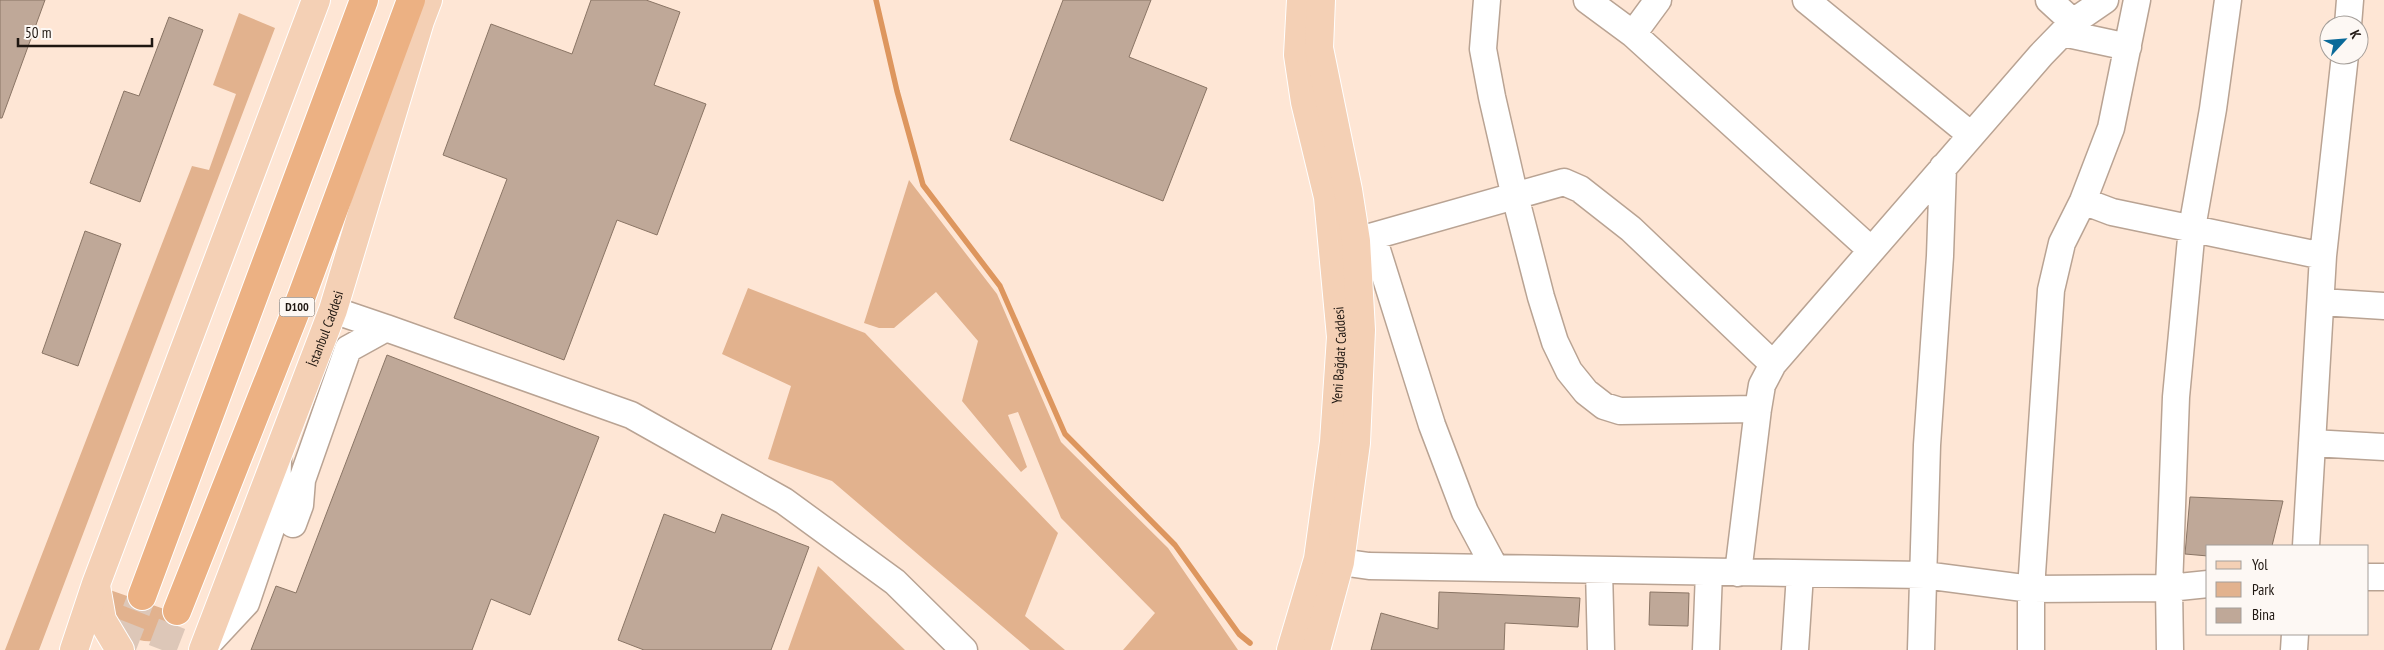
<svg xmlns="http://www.w3.org/2000/svg" width="2384" height="650" viewBox="0 0 2384 650" font-family="'PT Sans Narrow',sans-serif">
	<rect width="100%" height="100%" fill="#fee6d5"/>
	<path fill="#e2b28e" d="M239,13L275,28L39,650H5L192,166L209,170L236,94L213,85Z
		M909,180L997,294L1061,442L1168,548L1238,650H1123L1155,613L1061,518L1018,412L1008,415L1027,467L1021,472L962,401L978,341L936,292L894,328H879L864,323Z
		M748,288L865,333L1058,533L1025,616L1065,650H1030L832,481L768,459L791,386L722,354Z
		M818,566L905,650H788Z
		M110,590L184,616C178,625 172,634 161,639C147,645 123,638 115,625C110,617 111,599 110,590Z"/>
	<g fill="none" stroke-linecap="round" stroke-linejoin="round">
		<path stroke="#dd965e" stroke-width="5.5" d="M876,0L897,91L923,185L1000,286L1065,434L1175,545L1239,634L1250,643"/>
	</g>
	<path fill="#bfa898" stroke="#8a7565" d="M0,0H45L2,118H0Z
		M591,0H646L680,12L654,85L706,104L657,235L617,220L564,360L454,318L507,179L443,155L491,24L572,54Z
		M1063,0H1151L1129,57L1207,88L1163,201L1010,140Z
		M169,17L203,30L140,202L90,183L124,91L139,96Z
		M85,231L121,244L78,366L42,353Z
		M387,355L599,437L530,615L491,599L472,650H251L276,586L296,593Z
		M2190,497L2283,501L2272,546H2208V556L2185,554Z
		M664,514L715,533L722,514L809,547L771,650H644L618,640Z
		M1439,592L1580,598L1578,627L1505,623L1504,650H1371L1381,613L1438,629Z
		M1650,592L1689,593L1688,626L1649,625Z"/>
	<g fill="none" stroke-linecap="round" stroke-linejoin="round">
		<path stroke="#ddc7b8" stroke-width="28" stroke-dasharray="28 14" stroke-linecap="butt" d="M121,650L142,596
			M162,650L177,611"/>
		<g stroke="#b9a393" stroke-width="29">
			<path id="minor" d="M1487,0L1483,49L1492,97L1512,184L1541,297L1555,342L1569,371L1586,392L1604,406L1620,411L1758,409
				M1587,0L1633,34L1871,250
				M1806,0L1971,135
				M2049,0L2073,22
				M2348,25L2350,0
				M2063,33L2128,47
				M1633,34L1658,0
				M2083,201L2112,212L2323,256
				M1373,237L1432,425L1465,512L1495,568
				M1356,241L1564,182L1580,189L1631,229L1773,364
				M2321,302L2384,306
				M333,310L386,328
				M2312,443L2384,447
				M293,524L300,505L302,480L348,349L386,328L631,415L784,501L895,582L964,650
				M2306,546L2323,256L2345,55
				M1319,559L1369,566L1924,575L2031,589L2169,588L2208,584
				M1599,570L1601,650
				M1738,573L1758,409L1762,385L1773,364L2041,55L2073,22L2105,0
				M2368,577H2384
				M204,648L246,603L277,511L278,459
				M1706,650L1709,572
				M1795,650L1800,574
				M1921,650L1927,445L1940,256L1943,167
				M2031,650V589L2051,290L2062,243L2083,201L2111,128L2137,0
				M2170,650L2169,588L2176,397L2192,228L2213,109L2228,0
				M2294,650L2295,634"/>
		</g>
		<g stroke="#fff" stroke-width="30">
			<g id="major">
				<path d="M96,586L102,620L120,650"/>
				<path d="M74,650L96,584L316,0"/>
				<path id="s1" d="M203,650L333,310L420,21L428,0"/>
				<path id="s2" d="M1291,650L1318,559L1334,442L1341,337L1328,197L1305,102L1298,55L1301,0"/>
				<path d="M1316,650L1340,562L1356,443L1361,330L1356,241L1348,190L1319,48L1321,0"/>
			</g>
		</g>
		<g stroke="#fff" stroke-width="30">
			<path id="highway" d="M142,596L364,0
				M177,611L301,298L411,0"/>
		</g>
		<use href="#minor" stroke="#fff" stroke-width="26"/>
		<use href="#major" stroke="#f4d0b5" stroke-width="28"/>
		<use href="#highway" stroke="#ecb183" stroke-width="28"/>
	</g>
	<g text-anchor="middle" stroke-width="4.5" stroke-linejoin="round" paint-order="stroke">
		<rect fill="#fdf8f4" stroke="#625a55" stroke-width="1" x="279.5" y="297.5" width="35" height="19" rx="4"/>
		<g font-size="12" font-weight="bold" fill="#1f1711">
			<text x="297" y="311">D100</text>
		</g>
		<g font-size="14" fill="#1f1711" stroke="#fdf8f4">
			<text dy="5" stroke="none"><textPath href="#s1" startOffset="344">İstanbul Caddesi</textPath></text>
			<text dy="5" stroke="none"><textPath href="#s2" startOffset="300">Yeni Bağdat Caddesi</textPath></text>
		</g>
	</g>
	<rect x="2206" y="545" width="162" height="90" fill="#fdf8f4" stroke="#a49e99"/>
	<rect x="2216" y="561" width="25" height="8" fill="#f4d0b5" stroke="#a49e99"/>
	<text x="2252" y="570" font-size="15" fill="#1f1711">Yol</text>
	<rect x="2216" y="582" width="25" height="15" fill="#e2b28e" stroke="#a49e99"/>
	<text x="2252" y="595" font-size="15" fill="#1f1711">Park</text>
	<rect x="2216" y="608" width="25" height="15" fill="#bfa898" stroke="#a49e99"/>
	<text x="2252" y="620" font-size="15" fill="#1f1711">Bina</text>
	<g transform="translate(2344 40) rotate(64)"><circle r="24" fill="#fdf8f4" stroke="#a49e99"/>
	<path d="M0-4L9 19L0 12L-9 19Z" fill="#0a6a99"/>
	<text y="-8" font-size="14" font-weight="bold" text-anchor="middle" fill="#1f1711">K</text>
	</g>
	<path d="M18 38v8h134v-8" fill="none" stroke="#1f1711" stroke-width="2.5"/>
	<text x="25" y="38" font-size="15" fill="#1f1711" stroke="#fdf8f4" stroke-width="4" paint-order="stroke">50 m</text>
</svg>
